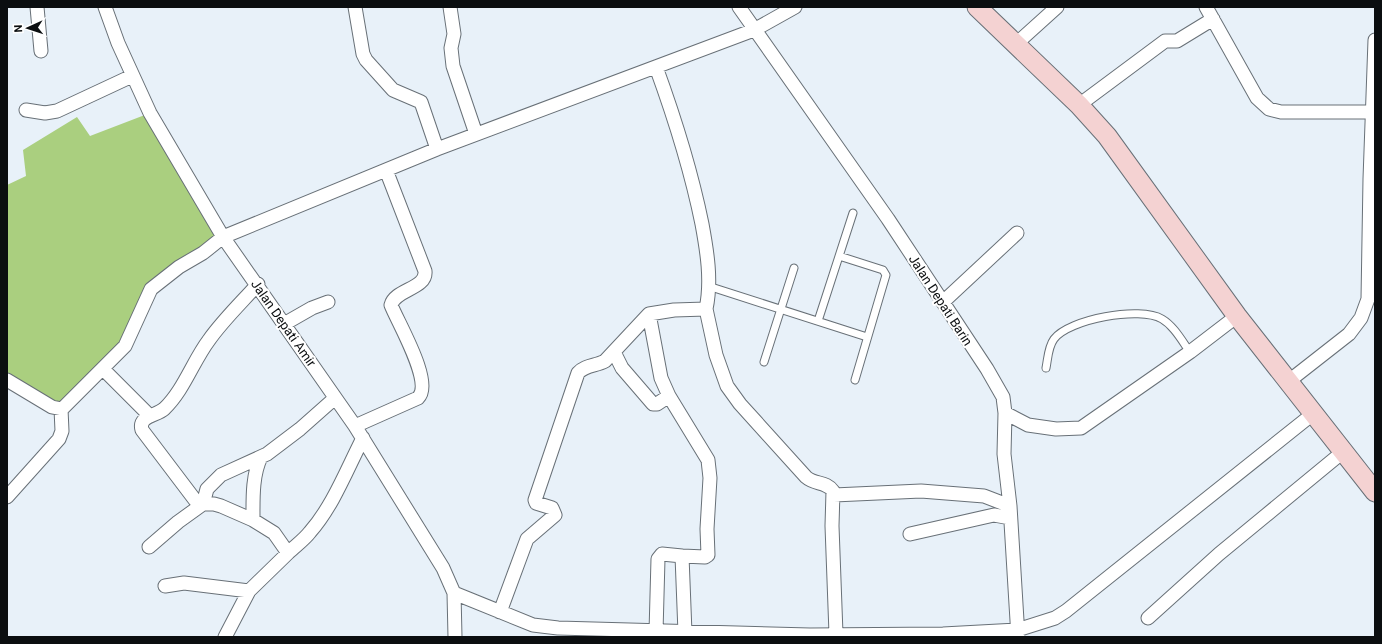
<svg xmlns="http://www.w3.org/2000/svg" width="1382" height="644" viewBox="0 0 1382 644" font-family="Roboto,sans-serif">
	<rect width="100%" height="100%" fill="#e8f1f9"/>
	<path fill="#aacf7f" d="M150,113L221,232L155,286L124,346L66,407L12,383L7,377V185L26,176L23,150L77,117L90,136Z"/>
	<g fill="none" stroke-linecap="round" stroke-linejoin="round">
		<g stroke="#687077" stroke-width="9">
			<path id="service" d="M839,256L883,270L886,275L855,380
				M708,286L867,337
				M818,321L853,213
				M764,362L794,268
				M1046,368C1048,358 1048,347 1054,339C1069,319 1140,306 1162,319C1174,326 1182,341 1190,352"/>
		</g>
		<g stroke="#687077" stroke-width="15">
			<path id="minor" d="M37,7L41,51
				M105,7L118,43L150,113L223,237L355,426L443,568L454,593L455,637
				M355,7L363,54L366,60L393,90L421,102L437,149
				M450,7L454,34L451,48L453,66L476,134
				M739,7L888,219L987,369L1003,397L1005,413L1004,454L1010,506L1018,637
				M1206,7L1257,98L1269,109L1281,112H1372
				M1016,44L1057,7
				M656,67C675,119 691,170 702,224C707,251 712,281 706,309
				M1079,105L1165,41H1177L1213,19
				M26,110L45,113L57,111L132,76
				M943,302L1017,233
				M649,314L661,378L669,396
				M284,324L312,308L328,302
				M614,352L622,368L653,404H657L669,396L708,460L710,478L707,529L708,555L705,557L682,556L685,633
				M103,369L150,416
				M7,380L52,407L62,409L125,346L151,289L179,267L203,253L223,237L437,149L754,30L795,7
				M1289,381L1349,334L1361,318L1368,299L1370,179L1375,40
				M1005,413L1028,425L1056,429L1081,428L1190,352L1237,316
				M355,426L418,398C434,383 398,323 391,305C395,289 427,289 425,271L386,170
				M834,495L921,491L984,496L1010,506
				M7,497L59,439L62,431L61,409
				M253,520L221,506L214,504H203L195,500L142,430C138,416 156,416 164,409C184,390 193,361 209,340C223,320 242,302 258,284
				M910,534L994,515L1010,518
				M149,547L178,522L203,504L207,489L221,475L267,454L300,429L335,398
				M288,553C295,546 304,540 310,532C333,506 347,469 363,438
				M165,586L184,583L249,591
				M454,593L533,625L558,628L810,635L943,634L1017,630L1055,618L1066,611L1314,413
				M500,612L527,539L555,515L552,508L536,503L535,500L578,373C585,365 596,366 605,361L649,314L674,310L706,309L716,355L727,386L740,404L806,477C815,485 826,481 833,491L832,526L836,634
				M1148,618L1219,554L1344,451
				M656,632L658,559L662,554L682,556
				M225,637L249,591L288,553L274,533L253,520C253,500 252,475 261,457"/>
		</g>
		<g stroke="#687077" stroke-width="21">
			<path id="secondary" d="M977,7L1079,105L1107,136L1237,316L1375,492"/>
		</g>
		<use href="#service" stroke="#fff" stroke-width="7"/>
		<use href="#minor" stroke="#fff" stroke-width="13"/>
		<use href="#secondary" stroke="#f4d2d2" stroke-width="19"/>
	</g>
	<g text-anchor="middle" stroke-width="4" stroke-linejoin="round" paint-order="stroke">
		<g font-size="13" fill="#0b0e10" stroke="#fff">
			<text transform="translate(941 300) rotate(57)" y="5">Jalan Depati Barin</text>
			<text transform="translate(284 323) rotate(55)" y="5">Jalan Depati Amir</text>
		</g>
	</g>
	<rect width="1382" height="644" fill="none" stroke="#0b0e10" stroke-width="16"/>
	<g transform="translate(28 28) rotate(267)" stroke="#ffffff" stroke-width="3" paint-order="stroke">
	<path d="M0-3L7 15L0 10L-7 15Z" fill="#0b0e10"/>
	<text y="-6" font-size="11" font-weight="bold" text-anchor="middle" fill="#0b0e10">N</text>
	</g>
</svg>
